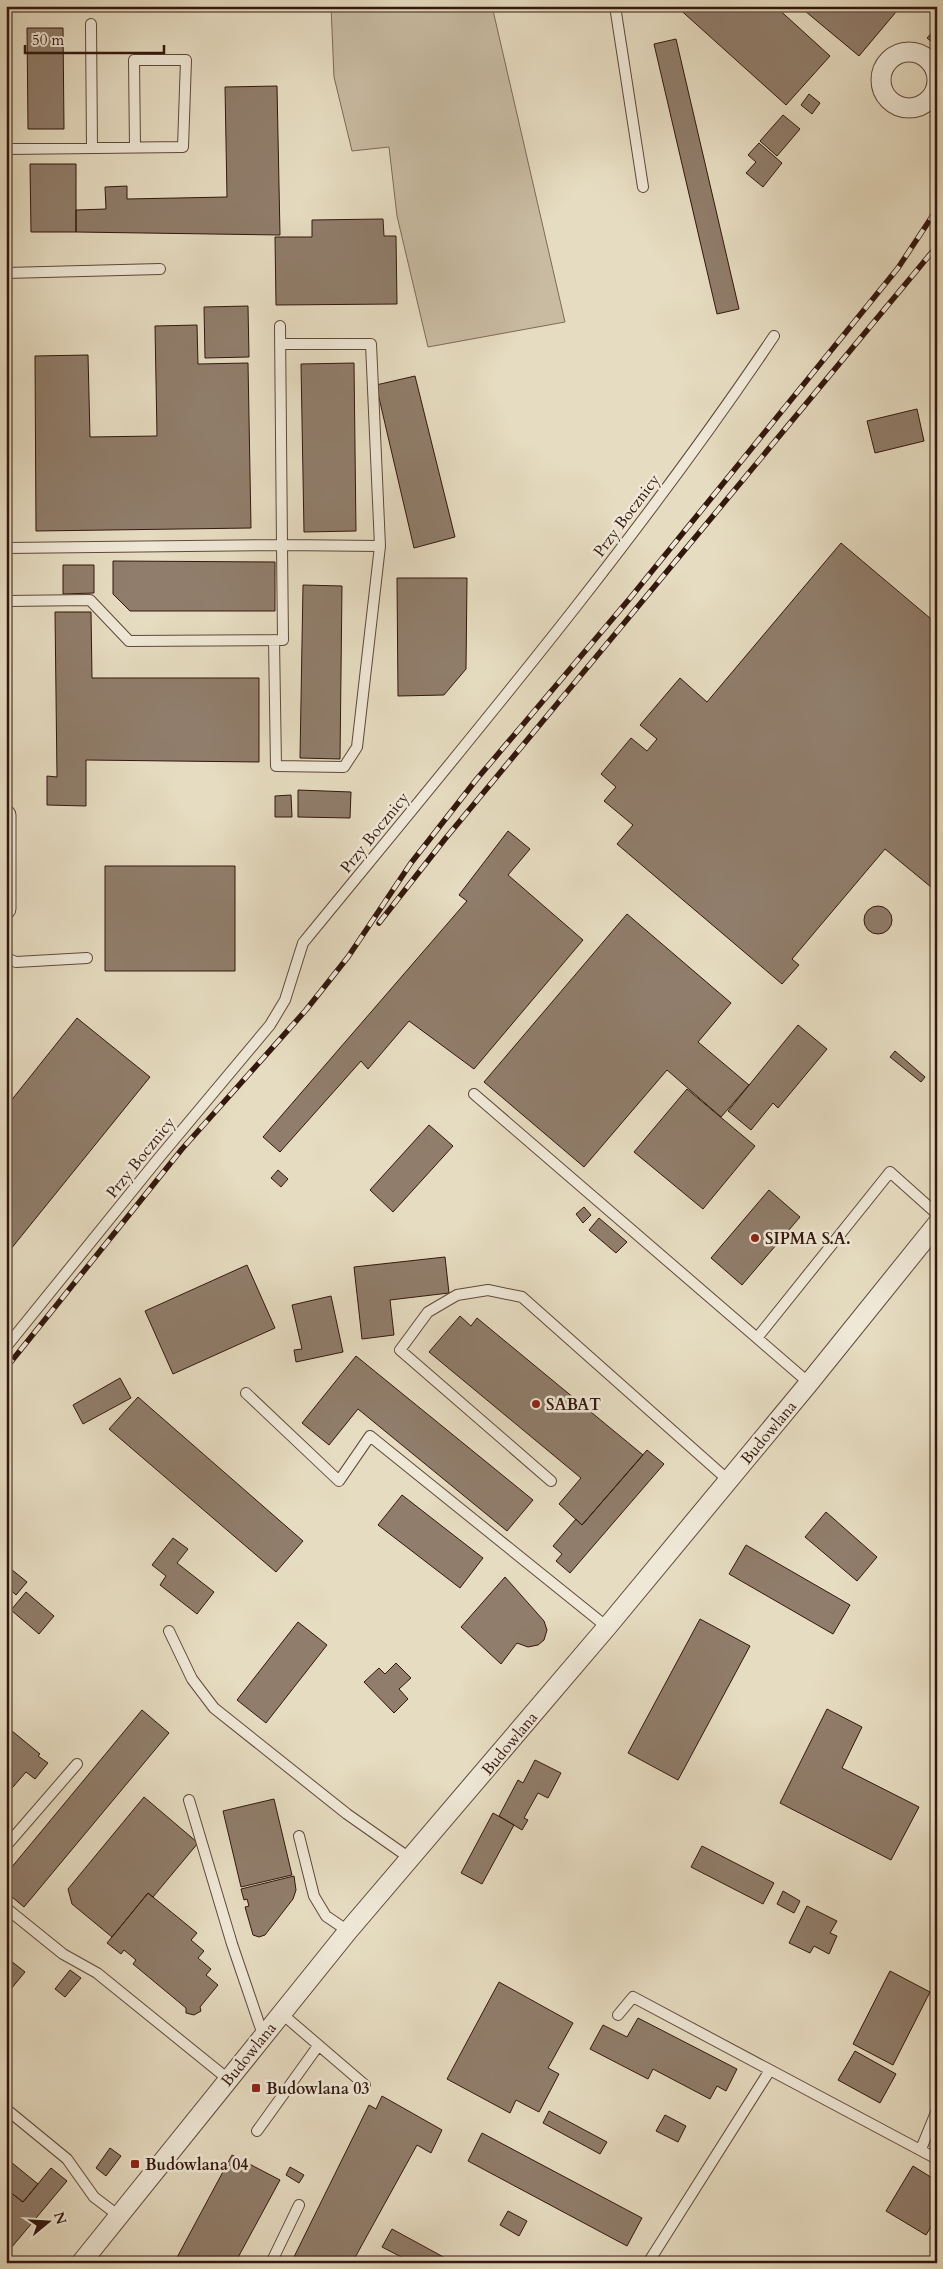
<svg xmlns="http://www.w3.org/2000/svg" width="943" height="2269" viewBox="0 0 943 2269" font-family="Cardo,serif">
	<rect width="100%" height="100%" fill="#e6dcc1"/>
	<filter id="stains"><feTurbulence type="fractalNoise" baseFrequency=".004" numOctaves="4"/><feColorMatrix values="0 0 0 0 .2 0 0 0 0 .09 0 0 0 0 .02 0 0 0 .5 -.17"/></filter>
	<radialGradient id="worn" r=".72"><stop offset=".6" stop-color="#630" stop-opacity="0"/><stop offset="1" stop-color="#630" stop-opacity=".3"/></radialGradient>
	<path fill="#c8bba2" stroke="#7e6958" d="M331,6H492L565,322L428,347L397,216L389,147L352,151L334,77Z"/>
	<path fill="#907d6b" stroke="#33170d" d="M676,6H775L830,56L786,105Z
		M799,6H901L859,56Z
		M937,27V46L927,38Z
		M27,28H63L64,129H28Z
		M676,39L739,309L717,314L654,44Z
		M277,86L280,235L76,232V210L106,209L105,187L127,186V199L227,197L225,87Z
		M809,94L820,103L812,114L801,105Z
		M783,115L800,129L777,156L760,141Z
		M759,143L782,163L763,187L746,173L756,162L748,155Z
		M30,164H76V232H31Z
		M383,219L384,236H396L397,304L276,305L275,237H312V220Z
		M248,306L249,357L205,358L204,307Z
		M197,325L198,364L248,363L251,528L36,531L35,356L88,355L90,437L157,436L155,326Z
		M354,363L356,531L304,532L301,364Z
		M415,376L455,537L414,548L376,385Z
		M917,409L924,441L875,453L867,421Z
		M841,543L937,624V892L885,849L792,959L799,965L782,984L617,844L633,825L604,801L616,787L601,774L631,738L647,751L657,739L640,725L680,678L707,702Z
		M113,561L275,562V611H130L113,594Z
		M63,565H94V593L63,594Z
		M397,578H467L466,669L444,695L398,696Z
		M303,585L342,586L340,759L300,758Z
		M55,612H91L92,678H259V762L86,760V806L47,805V776L57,777Z
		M298,790L351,792L350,818L298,817Z
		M291,795L292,817H275V796Z
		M508,831L530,849L508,875L583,940L474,1069L409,1021L368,1069L361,1061L280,1152L263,1137L467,901L459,895Z
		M105,866H235V971H105Z
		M864 920a14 14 0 1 1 28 0a14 14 0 1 1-28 0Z
		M627,914L731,1003L698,1042L749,1085L721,1117L667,1070L584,1167L484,1082Z
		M77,1018L150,1077L6,1255V1107Z
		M798,1025L827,1049L778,1108L773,1103L751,1130L728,1111Z
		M895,1051L925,1077L921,1082L890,1057Z
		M687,1089L755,1146L703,1209L634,1152Z
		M429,1125L453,1146L393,1212L370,1190Z
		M278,1170L288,1179L281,1187L271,1178Z
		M769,1190L800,1217L742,1285L711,1258Z
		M584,1207L591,1215L583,1223L576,1214Z
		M599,1218L627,1242L616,1253L589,1230Z
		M445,1257L449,1293L390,1300L394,1335L362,1339L354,1267Z
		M247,1265L275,1328L173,1374L145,1311Z
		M331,1296L343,1352L296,1362L294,1350L302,1349L292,1305Z
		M460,1316L471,1326L477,1318L643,1455L582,1525L559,1504L581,1478L429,1352Z
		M356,1356L533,1500L507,1531L358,1409L329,1445L302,1423Z
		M120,1378L131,1398L83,1424L73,1405Z
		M138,1397L303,1541L276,1572L109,1429Z
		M647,1450L664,1464L570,1573L556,1561L562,1554L553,1546L576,1519L582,1525Z
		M402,1495L483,1558L460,1588L378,1525Z
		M826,1512L877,1557L857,1581L805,1537Z
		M173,1538L188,1549L177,1563L214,1592L197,1614L160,1585L166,1576L152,1565Z
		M746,1545L850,1605L833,1634L729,1574Z
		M6,1565L27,1582L16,1595L6,1586Z
		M505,1577L544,1621L547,1630L544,1640L538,1645L528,1647L517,1643L501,1664L461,1627Z
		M26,1592L54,1616L39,1634L11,1610Z
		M700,1619L750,1646L678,1780L628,1753Z
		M298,1622L327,1645L266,1723L237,1700Z
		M396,1663L411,1678L399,1689L408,1699L394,1713L364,1682L379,1668L385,1674Z
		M827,1709L862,1727L842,1768L919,1807L891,1860L780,1803Z
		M142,1710L169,1733L24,1907L6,1892V1874Z
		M12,1731L40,1754L38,1756L48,1763L35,1779L26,1772L6,1795V1738Z
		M535,1760L561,1773L548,1798L538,1793L524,1818L528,1820L522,1830L499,1816L518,1780L523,1783Z
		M144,1797L198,1843L153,1897L148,1893L112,1937L72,1904L68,1889Z
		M274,1799L292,1875L241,1887L223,1811Z
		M493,1813L514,1825L482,1884L461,1873Z
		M702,1846L774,1883L763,1904L691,1867Z
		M294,1876L296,1890L293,1899L265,1935L259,1937L253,1935L245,1907L249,1906L247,1899L244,1900L241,1889Z
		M783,1891L800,1901L794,1913L777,1904Z
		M148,1893L197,1933L191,1940L204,1951L198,1958L211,1969L206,1975L218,1985L200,2007L201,2011L194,2015L186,2013V2008L133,1964L136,1960L124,1950L121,1954L107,1943Z
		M807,1906L837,1921L830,1933L837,1936L829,1954L814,1946L810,1953L789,1943Z
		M6,1957L25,1972L6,1995Z
		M70,1970L81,1978L65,1997L55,1989Z
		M890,1971L930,1992L893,2065L853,2044Z
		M499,1982L573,2023L548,2068L559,2074L539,2112L516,2100L510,2113L447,2079Z
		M638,2018L737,2069L726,2091L717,2086L710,2099L653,2069L648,2079L590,2049L603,2025L627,2037Z
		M855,2051L896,2074L880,2103L838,2080Z
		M382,2096L442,2130L431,2153L417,2145L352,2263H291L369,2105L376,2109Z
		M549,2111L607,2142L600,2154L543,2123Z
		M665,2115L686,2126L678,2142L656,2131Z
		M482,2133L642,2218L627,2246L468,2161Z
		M110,2148L121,2156L106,2176L96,2168Z
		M232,2155L280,2180L235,2263H174Z
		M6,2158L38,2184L23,2202L6,2189Z
		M913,2166L937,2181V2217L926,2235L886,2211Z
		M290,2167L304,2175L299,2183L286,2175Z
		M51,2168L67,2181L6,2254V2189L23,2202Z
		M508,2211L527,2221L519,2236L500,2225Z
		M392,2229L449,2260L448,2263H413L382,2247Z"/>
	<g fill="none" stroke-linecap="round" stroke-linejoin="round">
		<g stroke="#60483a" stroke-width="12">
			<path id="service" d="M615,6L643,187
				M91,24L92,148
				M6,149L183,147L186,60H134L135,148
				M6,273L160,269
				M6,548L282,545L280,326
				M6,601L90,600L129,641L283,640L282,545L380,546L371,344H280
				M274,640L276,766L344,767L357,747L380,546
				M6,958L16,962L87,958
				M474,1094L757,1338L890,1172L937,1214
				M757,1338L809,1383
				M6,1347L158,1159L270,1025L285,1000L303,943C465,745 631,549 774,336
				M246,1393L339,1481L370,1436L607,1627
				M551,1481L400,1350L428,1312L457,1295L488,1290L522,1297L728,1480
				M169,1631L192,1679L214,1708L347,1814L411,1859
				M189,1800L232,1944L263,2035
				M299,1836L314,1896L326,1916L348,1931
				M6,1846L77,1764
				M6,1908L63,1954L97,1973L228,2079
				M281,2013L365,2085
				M618,2015L633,1997L770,2070
				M6,2109L67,2159L94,2197L119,2216
				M257,2131L318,2046
				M921,2149L937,2110
				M271,2263L299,2205
				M648,2263L770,2070L937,2159"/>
		</g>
		<g stroke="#60483a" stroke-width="21">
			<path id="minor" d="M881 80a28 28 0 1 1 56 0a28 28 0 1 1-56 0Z
				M6,815V909
				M81,2263L348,1931L607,1627L809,1383L937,1224"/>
		</g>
		<use href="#service" stroke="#efe8d7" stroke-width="10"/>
		<use href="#minor" stroke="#efe8d7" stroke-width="19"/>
		<g stroke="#33170d" stroke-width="5.5">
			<path id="rail" d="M379,923L445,839L937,246
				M6,1368L182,1149L306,1010L348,957L411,863L476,780L631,597L898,268L937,209"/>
		</g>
		<use href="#rail" stroke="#efe8d7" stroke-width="4" stroke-dasharray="11" stroke-linecap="butt"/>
	</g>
	<g fill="#8f2418" stroke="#efe8d7" stroke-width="2">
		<circle cx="755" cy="1238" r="5"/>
		<circle cx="536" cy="1404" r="5"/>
		<rect x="251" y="2083" width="10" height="10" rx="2.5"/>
		<rect x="130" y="2159" width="10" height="10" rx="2.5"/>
	</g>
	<g text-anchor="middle" stroke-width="5" stroke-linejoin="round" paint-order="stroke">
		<g font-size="16" fill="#33170d" stroke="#efe8d7">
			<text transform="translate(626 515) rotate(-53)" y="6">Przy Bocznicy</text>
			<text transform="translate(374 832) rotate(-51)" y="6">Przy Bocznicy</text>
			<text transform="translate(140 1157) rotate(-51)" y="6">Przy Bocznicy</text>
			<text transform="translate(768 1432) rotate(-50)" y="6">Budowlana</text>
			<text transform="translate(509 1743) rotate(-50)" y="6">Budowlana</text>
			<text transform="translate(248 2054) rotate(-51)" y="6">Budowlana</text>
		</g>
		<g font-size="16" font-weight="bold" fill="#33170d" stroke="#efe8d7" text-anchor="start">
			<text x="765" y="1244">SIPMA S.A.</text>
			<text x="546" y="1410">SABAT</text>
			<text x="266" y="2094">Budowlana 03</text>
			<text x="145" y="2170">Budowlana 04</text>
		</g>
	</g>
	<rect width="943" height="2269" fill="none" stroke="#e6dcc1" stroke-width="25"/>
	<rect x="8" y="8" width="928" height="2254" fill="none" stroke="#33170d" stroke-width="2.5"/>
	<rect x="12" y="12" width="918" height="2244" fill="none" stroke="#33170d"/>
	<g transform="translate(48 2222) rotate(72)" stroke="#efe8d7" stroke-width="4" paint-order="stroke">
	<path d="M0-4L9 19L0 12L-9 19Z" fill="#33170d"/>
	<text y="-8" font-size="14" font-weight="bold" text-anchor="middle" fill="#33170d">N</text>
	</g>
	<path d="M25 45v8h139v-8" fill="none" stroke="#33170d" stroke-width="2.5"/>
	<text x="32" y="45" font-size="15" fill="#33170d" stroke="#efe8d7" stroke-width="4" paint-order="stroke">50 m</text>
	<rect width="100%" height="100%" filter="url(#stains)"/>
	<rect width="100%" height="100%" fill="url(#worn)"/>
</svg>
